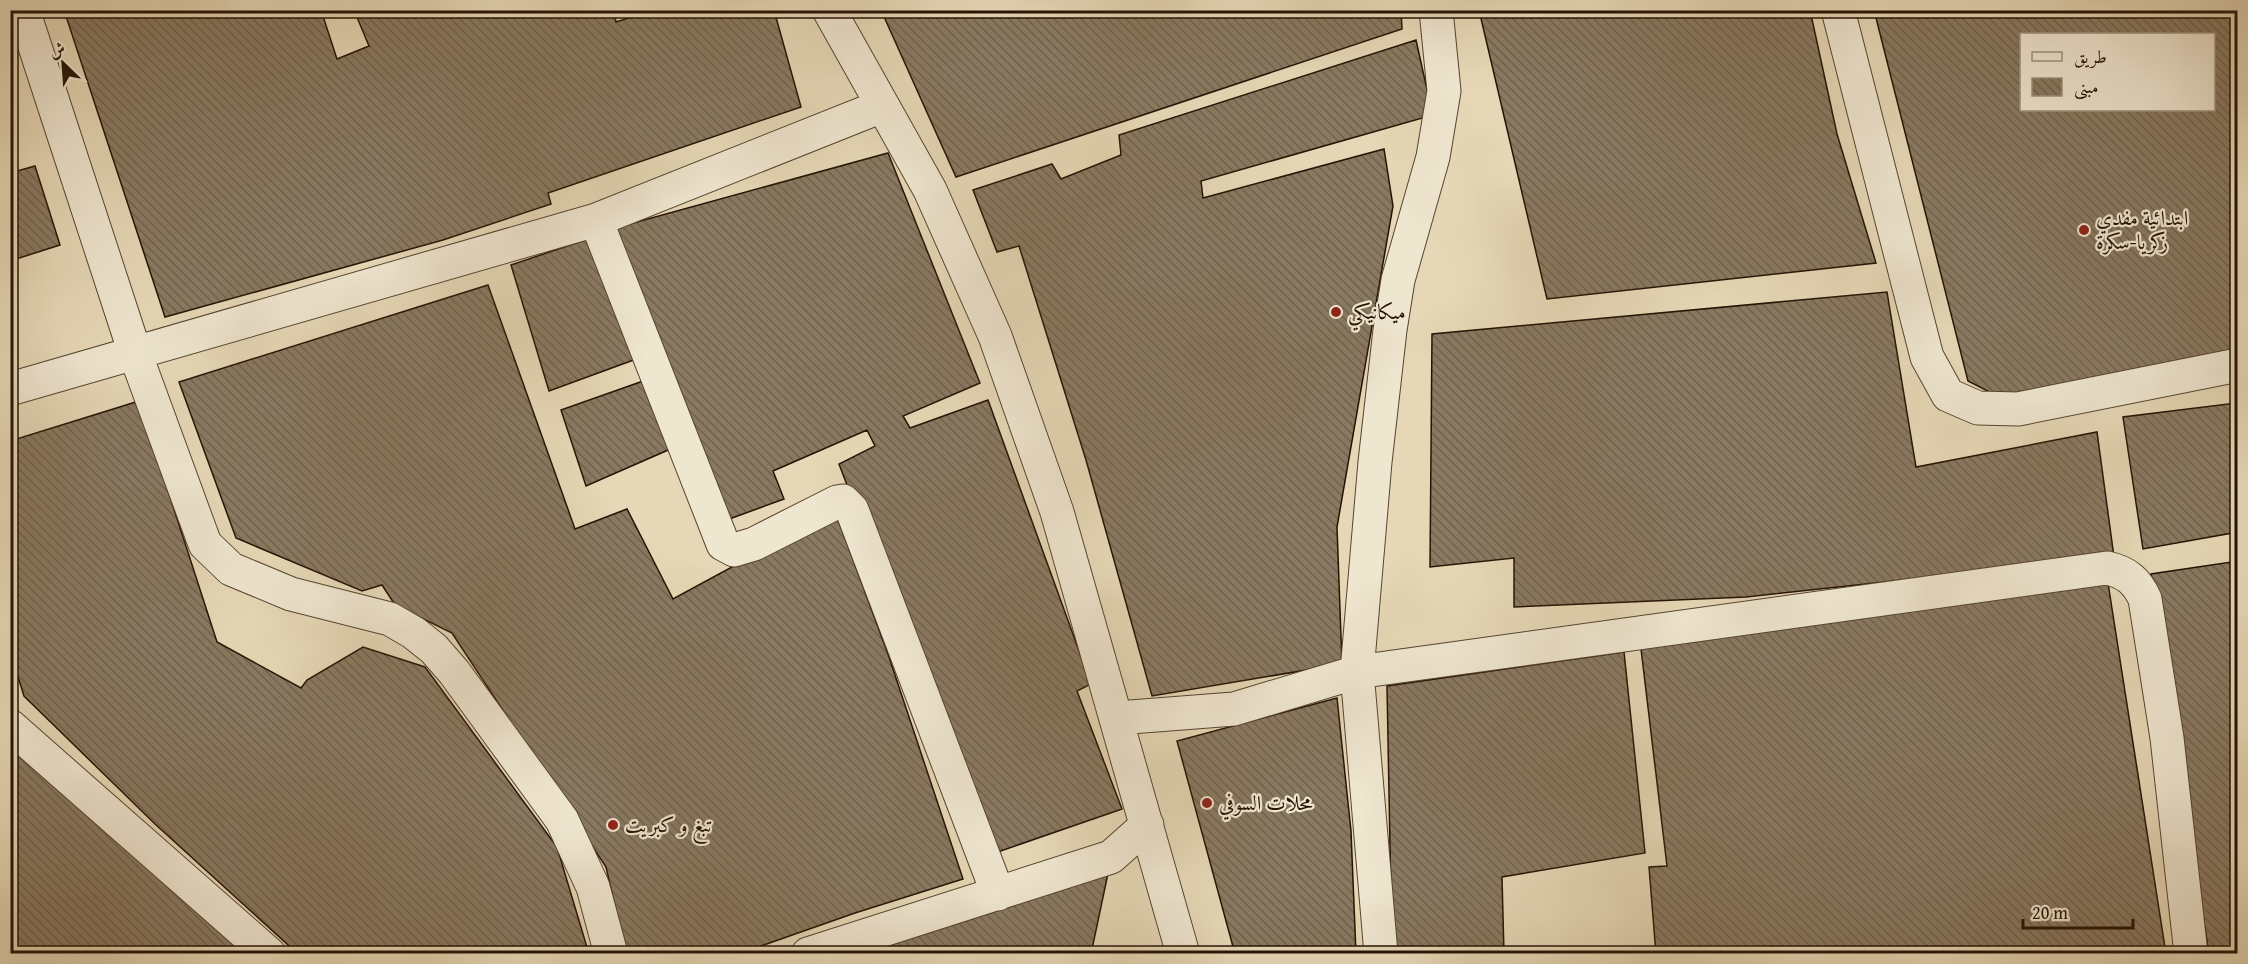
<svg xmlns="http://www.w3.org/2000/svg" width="2248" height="964" viewBox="0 0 2248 964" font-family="'Gentium Book Plus',Amiri,serif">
	<defs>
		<pattern id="building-back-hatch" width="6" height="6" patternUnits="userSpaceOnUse" patternTransform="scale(1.5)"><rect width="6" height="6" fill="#897961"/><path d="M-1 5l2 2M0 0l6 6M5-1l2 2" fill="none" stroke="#70624e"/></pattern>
	</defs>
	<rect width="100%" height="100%" fill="#e6d8b6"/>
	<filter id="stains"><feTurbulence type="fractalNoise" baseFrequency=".00333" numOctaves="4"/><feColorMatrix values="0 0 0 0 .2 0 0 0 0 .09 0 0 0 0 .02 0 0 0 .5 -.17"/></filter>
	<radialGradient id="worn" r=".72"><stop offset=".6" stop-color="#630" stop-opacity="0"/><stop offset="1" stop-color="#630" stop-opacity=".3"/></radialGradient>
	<path fill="url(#building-back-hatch)" stroke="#251305" stroke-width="1.5" fill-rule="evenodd" d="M64,10H321L337,59L369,46L354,10H614L616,22L654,10H774L801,107L548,193L551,204L443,240L165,317Z
		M881,10H1401L1402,29L956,177Z
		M1479,10H1810L1837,134L1876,263L1547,299Z
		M1874,10H2238V350L2009,402L1968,381ZM2022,34H2214V110H2022Z
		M1416,40L1428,94L1426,117L1201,181L1203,198L1384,149L1393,206L1337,527L1342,664L1152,696L1086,460L1019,246L997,252L973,190L1052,164L1061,179L1121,155L1119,135Z
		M888,153L980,383L903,416L910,428L988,400L1091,684L1077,691L1122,809L989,855L839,464L875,446L867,430L773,471L784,499L724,521L615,228Z
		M35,166L60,245L10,261V173Z
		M588,239L639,358L549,391L511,265Z
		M488,285L575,529L627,509L673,599L835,511L888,654L963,879L855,913L738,954H626L606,867L452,633L395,605L382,585L362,591L236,538L179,382Z
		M1887,292L1916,467L2097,432L2114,557L1746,597L1514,607V558L1430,567L1432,334Z
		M646,380L675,447L586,486L561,410Z
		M139,401L217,642L301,688L307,680L363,647L425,667L557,847L589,954H298L155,824L24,696L10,651V441Z
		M2236,403L2238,532L2143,549L2123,417Z
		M2238,561V954H2209L2151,574Z
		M2108,583L2166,954H1656L1649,867L1667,866L1641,649Z
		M1624,652L1645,853L1502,877L1504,954H1392L1387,686Z
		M1337,698L1351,831L1356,954H1235L1177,741Z
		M10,743L247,954H20L10,945Z
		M1110,864L1091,954H848Z"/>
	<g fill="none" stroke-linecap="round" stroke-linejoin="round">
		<g stroke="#554431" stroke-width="35">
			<path id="minor" d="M23,10L135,353L205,544L231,569L291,594L390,619L414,633L434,649L454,672L562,820L593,887L611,954
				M829,10L930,190L995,336L1057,512L1183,954
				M1838,10L1927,357L1948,395L1978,408L2018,409L2238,365
				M596,220L723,544L734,550L754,544L837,502L843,501L852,510L998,894
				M10,389L596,220L882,106
				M1117,718L1234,709L1357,672L2107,568C2126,572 2137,581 2145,599L2167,738L2191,954
				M10,726L269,954
				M808,954L1111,857L1147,825
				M1381,954L1357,672L1375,462L1390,330L1398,280L1433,157L1444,91L1436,10"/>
		</g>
		<use href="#minor" stroke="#efe6d0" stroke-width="33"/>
	</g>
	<g fill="#8f2418" stroke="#efe6d0" stroke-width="2">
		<circle cx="2084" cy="230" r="6"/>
		<circle cx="1336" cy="312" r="6"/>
		<circle cx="1207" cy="803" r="6"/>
		<circle cx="613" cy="825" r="6"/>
	</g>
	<g text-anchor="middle" stroke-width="4.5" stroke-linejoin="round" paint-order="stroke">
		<g font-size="21" fill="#251305" stroke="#efe6d0" text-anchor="start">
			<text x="2096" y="225">ابتدائية مفدي<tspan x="2096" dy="24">زكريا-سكرة</tspan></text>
			<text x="1348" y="319">ميكانيكي</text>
			<text x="1219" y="810">محلات السوفي</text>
			<text x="625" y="832">تبغ و كبريت</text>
		</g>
	</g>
	<rect width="2248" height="964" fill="none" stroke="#e6d8b6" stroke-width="36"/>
	<rect x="12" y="12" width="2224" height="940" fill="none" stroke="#251305" stroke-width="3"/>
	<rect x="18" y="18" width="2212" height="928" fill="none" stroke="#251305" stroke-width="1.5"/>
	<rect x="2020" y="33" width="195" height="78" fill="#efe6d0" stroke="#9e927f" stroke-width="1.5"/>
	<rect x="2032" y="52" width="30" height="9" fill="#efe6d0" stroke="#9e927f" stroke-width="1.5"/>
	<text x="2074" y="63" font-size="18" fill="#251305">طريق</text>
	<rect x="2032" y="78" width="30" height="18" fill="url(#building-back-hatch)" stroke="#9e927f" stroke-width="1.5"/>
	<text x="2074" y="93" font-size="18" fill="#251305">مبنى</text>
	<g transform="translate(63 63) rotate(335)" stroke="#efe6d0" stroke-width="4.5" paint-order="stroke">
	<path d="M0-4.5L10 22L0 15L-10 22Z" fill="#251305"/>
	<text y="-9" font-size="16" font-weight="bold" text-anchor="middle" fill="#251305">ش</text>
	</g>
	<path d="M2023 919v9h110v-9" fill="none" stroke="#251305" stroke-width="3"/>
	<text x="2032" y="919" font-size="18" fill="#251305" stroke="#efe6d0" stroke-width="4.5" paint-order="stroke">20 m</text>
	<rect width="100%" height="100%" filter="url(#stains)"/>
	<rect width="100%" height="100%" fill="url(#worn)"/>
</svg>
